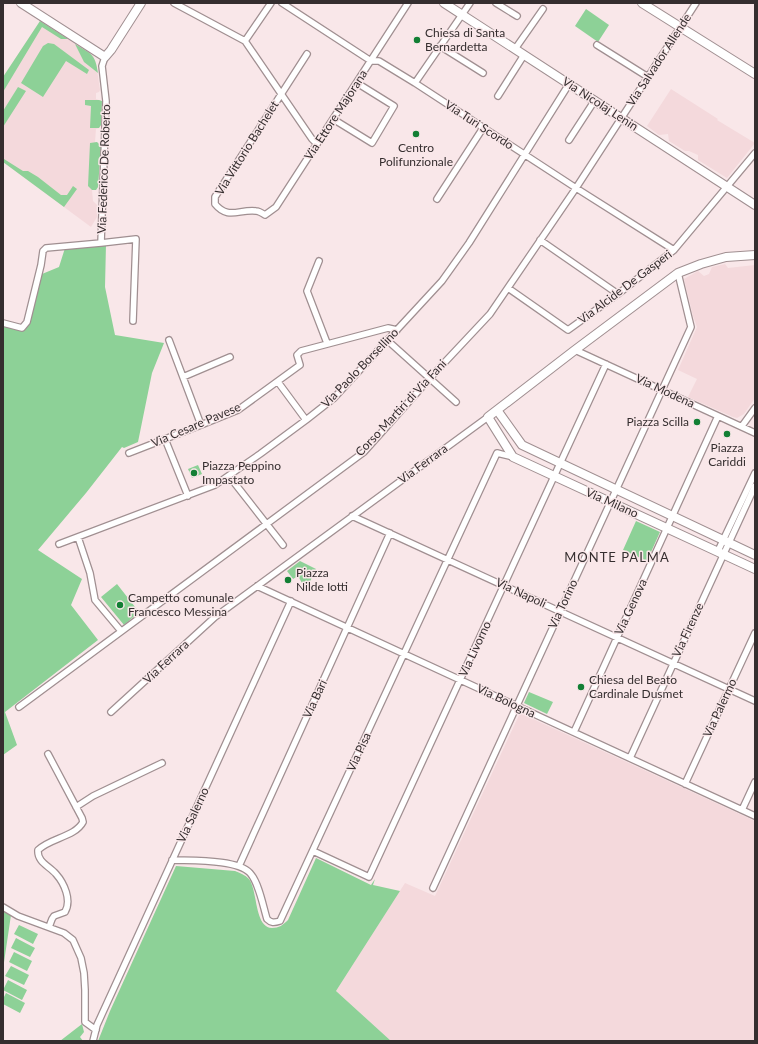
<svg xmlns="http://www.w3.org/2000/svg" width="758" height="1044" viewBox="0 0 758 1044" font-family="Lato,sans-serif">
	<rect width="100%" height="100%" fill="#f9e7e9"/>
	<path fill="#f4d9dc" d="M40,21L93,55L96,63L100,90L99,92L96,93V99L102,101L101,125L99,128L96,129L95,142L99,143L101,146L98,187L96,190H92L93,201L97,205V217L91,227L3,162V77Z
		M671,89L718,119L717,120L755,143L727,178L698,160V155L689,151H685L669,141L668,134L659,135L647,126Z
		M725,264L728,268L755,265V398L744,414L737,418L733,417L688,397L697,379L678,370L697,327L693,316L684,279L698,271L704,276L709,274L712,267Z
		M520,713L755,821V1041H391L336,991L405,883L435,896Z"/>
	<path fill="#8dd197" d="M586,9L609,25L598,42L575,26Z
		M40,21L68,39H61L42,27L3,92V77Z
		M48,43L54,44L89,70L87,74L66,61L43,97L21,83L43,46Z
		M75,44C91,54 95,53 98,73L84,62Z
		M18,87L26,91L3,127V111Z
		M85,100H99L102,101L101,125L99,128H90L91,106L85,105Z
		M97,142L101,146L98,187L96,190H92L88,186L90,143Z
		M3,152L4,159L23,171H28L38,177L61,195H67L73,186L77,189L64,207L3,162Z
		M106,244L105,287L115,335L164,343L152,373L138,442L124,448L122,447L86,493L38,550L82,579L71,605L98,640L5,712L17,745L3,755V325L16,330H25L30,321L42,274L59,267L65,248Z
		M198,465L202,474L192,478L188,469Z
		M636,521L660,532L647,561L623,550Z
		M300,561L316,569L306,590L298,576L293,579L287,571Z
		M117,584L139,612L124,625L101,597Z
		M529,692L553,702L547,714L524,703Z
		M316,858L371,885L375,879L373,885L400,891L336,991L391,1041H98L110,1011L176,866L235,871C240,873 245,875 249,879C258,891 254,927 272,928C279,928 283,925 288,920Z
		M3,910L11,915L3,969Z
		M19,925L38,934L33,944L14,934Z
		M16,938L35,948L30,957L11,948Z
		M14,952L32,961L27,971L9,962Z
		M11,966L29,975L24,985L5,976Z
		M8,980L27,990L22,1000L3,990Z
		M6,993L25,1003L20,1013L3,1004V999Z
		M82,1024L84,1032L80,1037L83,1041H60Z"/>
	<g fill="none" stroke-linecap="round" stroke-linejoin="round">
		<g stroke="#a08f91" stroke-width="8">
			<path id="street" d="M174,3L245,41L312,139L317,144
				M282,3L371,61H379L415,83L576,188L674,250
				M496,3L517,16
				M245,41L271,3
				M597,45L648,77
				M440,46L483,73
				M515,49L543,9
				M307,54L215,197V204C228,220 239,209 256,211C259,211 262,213 265,215L276,207L408,3
				M415,83L470,3
				M498,96L524,55
				M333,119L372,143L394,106L357,83
				M569,140L595,100
				M437,199L483,128
				M540,240L618,294
				M101,243L136,239L133,321
				M319,261L307,291L327,343
				M508,288L568,330L618,294L674,250L755,153
				M3,323L22,328L27,322L41,265L43,251L46,248L101,243L106,101L102,66L105,57
				M169,340L201,425
				M387,340L456,402
				M575,350L755,433
				M183,377L230,357
				M278,382L306,420
				M742,426L755,408
				M165,439L188,496
				M129,453L201,425L238,410L300,365L297,355L301,351L388,328L397,330
				M229,476L283,545
				M352,516L755,701
				M78,537L90,573L95,600L121,631
				M59,544L215,485L260,454L306,420L334,398L442,281L469,243L569,84
				M718,551L755,473
				M257,586L755,816
				M19,707L364,452L430,378L490,314L576,188L696,3
				M111,712L215,617L488,417
				M574,732L718,416
				M48,754L82,818L83,822C75,837 50,838 38,850C37,862 49,866 56,874C64,883 72,900 65,912L54,916L52,919L49,927
				M630,758L755,486
				M685,784L755,633
				M76,807L93,796L162,763
				M742,810L755,782
				M313,851L369,877L606,364
				M172,860C191,861 237,859 250,873C259,883 263,906 267,919C271,923 274,923 280,921L497,453L513,457
				M239,866L390,533
				M433,888L691,327L678,273
				M3,907L18,916L64,933L73,940L81,958L84,973L85,990V1022L96,1030
				M93,1041L97,1025L291,601"/>
		</g>
		<g stroke="#a08f91" stroke-width="10">
			<path id="secondary" d="M21,3L105,57L111,50L141,3
				M444,3L755,205
				M642,3L755,74
				M755,255L726,257L701,264L678,273L575,350L488,417L513,457L755,569
				M497,410L522,445L755,555"/>
		</g>
		<use href="#street" stroke="#fff" stroke-width="5.5"/>
		<use href="#secondary" stroke="#fff" stroke-width="8"/>
	</g>
	<g fill="#127f34" stroke="#f9e7e9" stroke-width="1.5">
		<circle cx="417" cy="40" r="4"/>
		<circle cx="416" cy="134" r="4"/>
		<circle cx="697" cy="422" r="4"/>
		<circle cx="727" cy="434" r="4"/>
		<circle cx="194" cy="473" r="4"/>
		<circle cx="288" cy="580" r="4"/>
		<circle cx="120" cy="605" r="4"/>
		<circle cx="581" cy="687" r="4"/>
	</g>
	<g text-anchor="middle" stroke-width="3" stroke-linejoin="round" paint-order="stroke">
		<g font-size="12" fill="#352e2f" stroke="#f9e7e9" text-anchor="start">
			<text x="425" y="37">Chiesa di Santa<tspan x="425" dy="14">Bernardetta</tspan></text>
			<text x="416" y="152" text-anchor="middle">Centro<tspan x="416" dy="14">Polifunzionale</tspan></text>
			<text x="689" y="426" text-anchor="end">Piazza Scilla</text>
			<text x="727" y="452" text-anchor="middle">Piazza<tspan x="727" dy="14">Cariddi</tspan></text>
			<text x="202" y="470">Piazza Peppino<tspan x="202" dy="14">Impastato</tspan></text>
			<text x="296" y="577">Piazza<tspan x="296" dy="14">Nilde Iotti</tspan></text>
			<text x="128" y="602">Campetto comunale<tspan x="128" dy="14">Francesco Messina</tspan></text>
			<text x="589" y="684">Chiesa del Beato<tspan x="589" dy="14">Cardinale Dusmet</tspan></text>
		</g>
		<g font-size="12" fill="#352e2f" stroke="#f9e7e9">
			<text transform="translate(659 60) rotate(-57)" y="4">Via Salvador Allende</text>
			<text transform="translate(600 104) rotate(33)" y="4">Via Nicolaj Lenin</text>
			<text transform="translate(336 115) rotate(-57)" y="4">Via Ettore Majorana</text>
			<text transform="translate(479 125) rotate(33)" y="4">Via Turi Scordo</text>
			<text transform="translate(247 148) rotate(-58)" y="4">Via Vittorio Bachelet</text>
			<text transform="translate(104 169) rotate(-88)" y="4">Via Federico De Roberto</text>
			<text transform="translate(625 287) rotate(-37)" y="4">Via Alcide De Gasperi</text>
			<text transform="translate(360 368) rotate(-46)" y="4">Via Paolo Borsellino</text>
			<text transform="translate(665 391) rotate(25)" y="4">Via Modena</text>
			<text transform="translate(401 408) rotate(-47)" y="4">Corso Martiri di Via Fani</text>
			<text transform="translate(196 425) rotate(-23)" y="4">Via Cesare Pavese</text>
			<text transform="translate(423 464) rotate(-36)" y="4">Via Ferrara</text>
			<text transform="translate(612 503) rotate(24)" y="4">Via Milano</text>
			<text transform="translate(521 593) rotate(25)" y="4">Via Napoli</text>
			<text transform="translate(563 604) rotate(-65)" y="4">Via Torino</text>
			<text transform="translate(631 607) rotate(-65)" y="4">Via Genova</text>
			<text transform="translate(688 630) rotate(-65)" y="4">Via Firenze</text>
			<text transform="translate(475 649) rotate(-65)" y="4">Via Livorno</text>
			<text transform="translate(166 662) rotate(-43)" y="4">Via Ferrara</text>
			<text transform="translate(315 699) rotate(-65)" y="4">Via Bari</text>
			<text transform="translate(506 701) rotate(25)" y="4">Via Bologna</text>
			<text transform="translate(720 708) rotate(-65)" y="4">Via Palermo</text>
			<text transform="translate(359 752) rotate(-65)" y="4">Via Pisa</text>
			<text transform="translate(193 815) rotate(-65)" y="4">Via Salerno</text>
		</g>
		<g font-size="13" letter-spacing="1" fill="#352e2f" stroke="#f9e7e9">
			<text x="617" y="562">MONTE PALMA</text>
		</g>
	</g>
	<rect width="758" height="1044" fill="none" stroke="#352e2f" stroke-width="8"/>
</svg>
